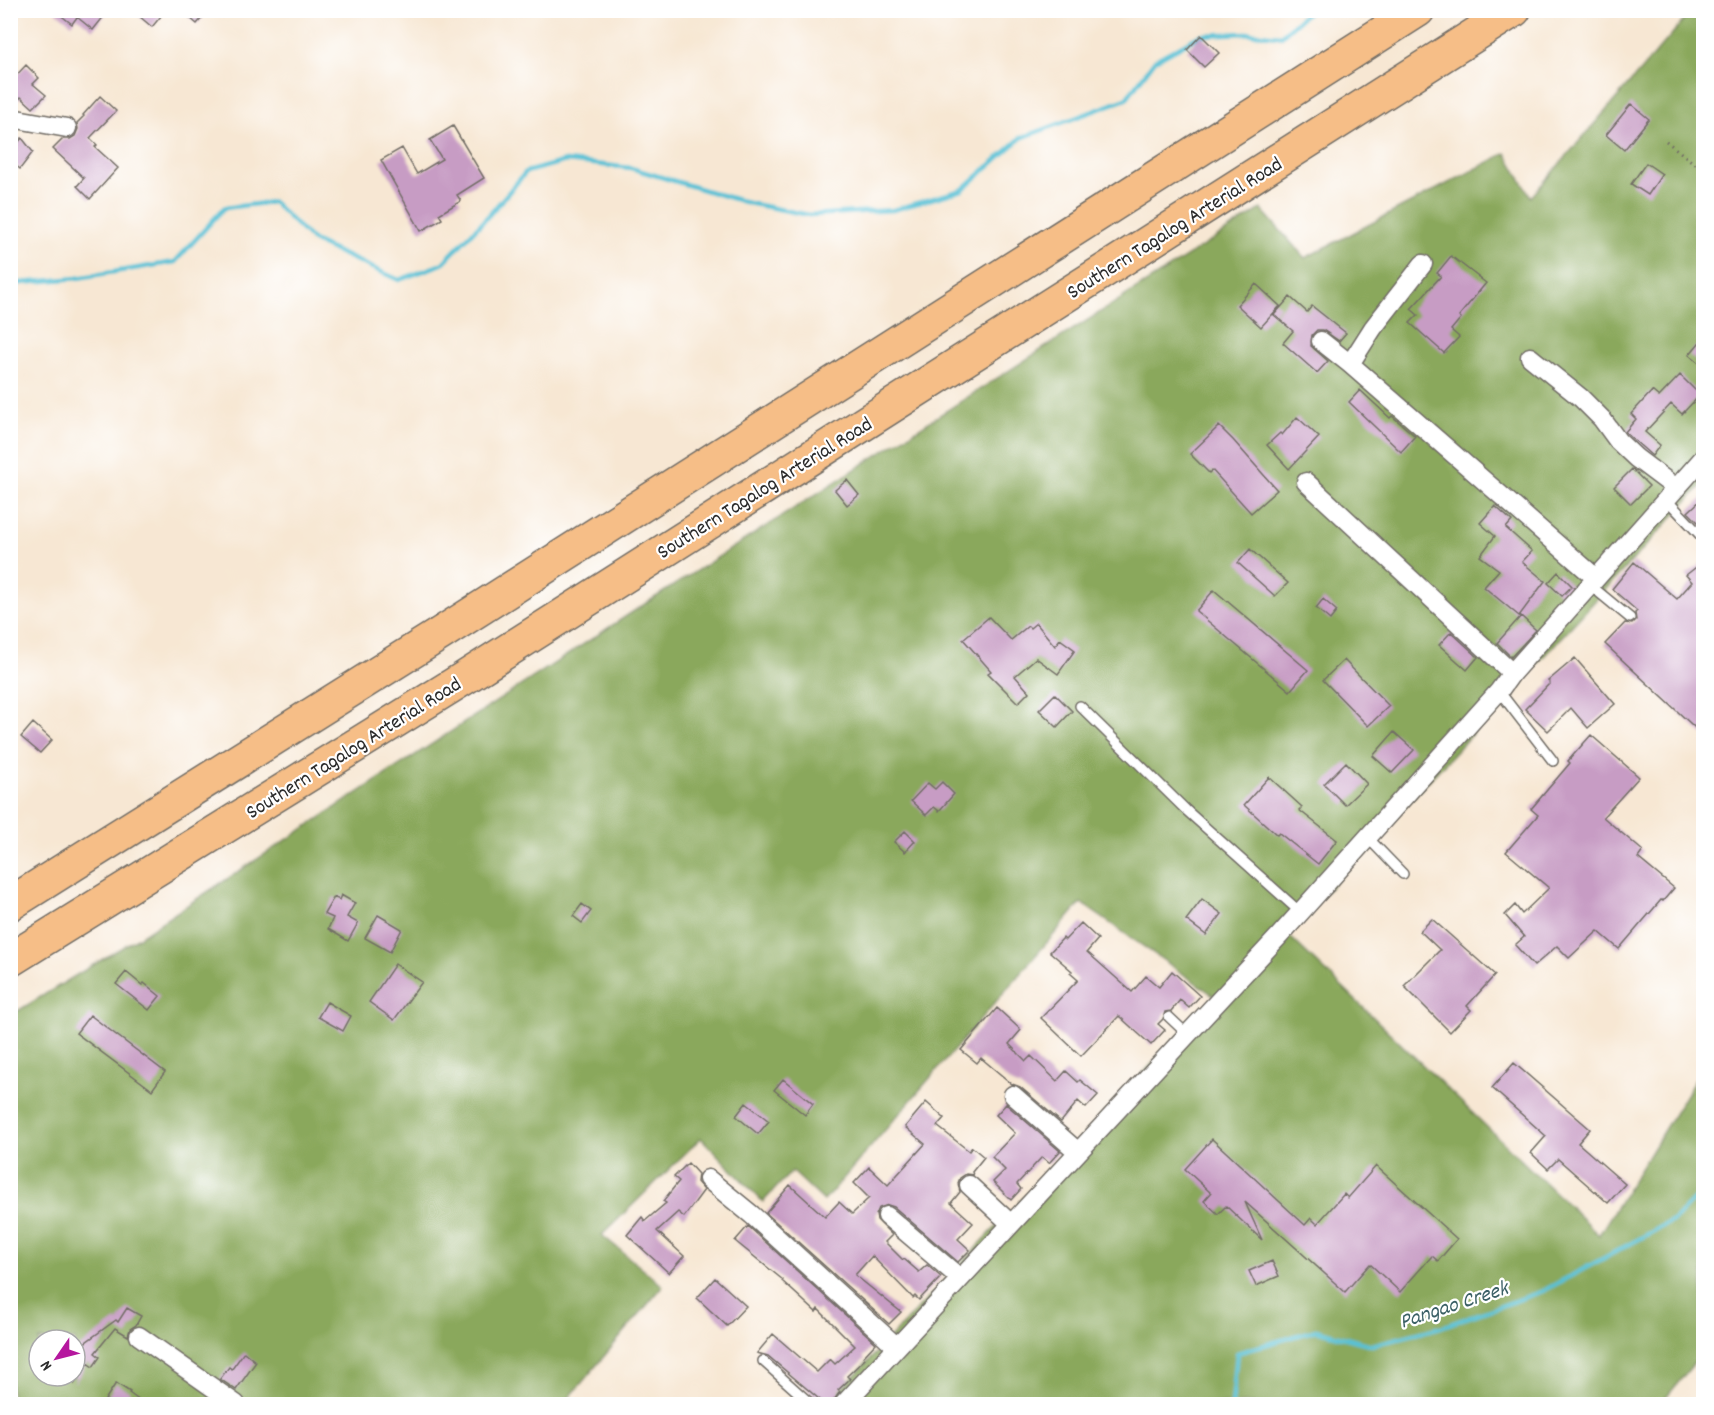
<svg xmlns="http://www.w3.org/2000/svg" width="1714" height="1415" viewBox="0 0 1714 1415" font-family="Dekko,sans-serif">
	<rect width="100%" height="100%" fill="#fff"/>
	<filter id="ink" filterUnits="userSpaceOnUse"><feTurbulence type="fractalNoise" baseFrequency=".0167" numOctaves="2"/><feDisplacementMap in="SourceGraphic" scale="12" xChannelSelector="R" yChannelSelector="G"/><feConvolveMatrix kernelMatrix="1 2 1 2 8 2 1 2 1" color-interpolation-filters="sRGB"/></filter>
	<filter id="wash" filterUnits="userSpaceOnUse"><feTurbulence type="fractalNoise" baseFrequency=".008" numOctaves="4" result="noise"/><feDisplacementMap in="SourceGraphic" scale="24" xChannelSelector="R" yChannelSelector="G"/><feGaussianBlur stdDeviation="1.35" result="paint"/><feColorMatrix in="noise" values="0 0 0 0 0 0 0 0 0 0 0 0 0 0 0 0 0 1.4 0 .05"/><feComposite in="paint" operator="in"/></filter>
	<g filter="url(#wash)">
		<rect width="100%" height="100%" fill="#f7e7d3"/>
		<path fill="#8aa85b" stroke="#5a6a43" stroke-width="1.5" fill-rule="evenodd" d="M1692,11H1703V484L1287,934L1599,1235L1703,1067V1352L1661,1404H827L1216,997L1081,903L824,1201L792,1171L763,1202L701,1138L602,1235L663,1286L564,1404H11V1015L139,937L637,609L1261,209L1305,258L1506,153L1531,197ZM39,1340H75V1376H39Z"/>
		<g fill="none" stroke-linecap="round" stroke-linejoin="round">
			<path stroke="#59c1d5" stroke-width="4.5" d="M10,284L77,278L175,262L224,208L273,202L313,241L399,280L442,264L488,216L526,172L566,161L631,168L748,203L809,215L893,210L962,190L1021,138L1126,99L1155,60L1201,35L1246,33L1281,36L1310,10
				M1232,1404L1237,1353L1316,1330L1372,1345L1441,1327L1543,1291L1674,1220L1704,1189"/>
		</g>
		<g id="blocks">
			<path fill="#c79cc4" d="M54,10H109L93,30L77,17L72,24Z
				M132,10H166L152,27Z
				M181,10H209L197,24Z
				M1201,35L1219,53L1204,67L1187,50Z
				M26,65L39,78L33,84L46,95L33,108L21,97L13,105H10V82Z
				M100,96L116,111L90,138L97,145L95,147L118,168L90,199L77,186L84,178L53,149L63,139H70L75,136L78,129L77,123L84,116L83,115Z
				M1631,104L1649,119L1624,150L1606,135Z
				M453,126L484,178L457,195L461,201L439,214L442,219L421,231L381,160L402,148L417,174L442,159L430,140Z
				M22,138L33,152L20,169L10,161V152Z
				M1646,163L1662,174L1648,195L1631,184Z
				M1451,256L1486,283L1459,316L1461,318L1451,330L1459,337L1444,353L1410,323L1418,315L1411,309L1441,276L1437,273Z
				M1256,284L1280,306L1261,327L1237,305Z
				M1290,297L1307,312L1312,306L1346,333L1339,341L1323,330H1317L1312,335L1311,346L1328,361L1317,373L1283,343L1293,331L1274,315Z
				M1704,337V367L1689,355Z
				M1680,375L1700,395L1682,414L1671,404L1645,432L1660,445L1652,456L1625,432L1636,419L1631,414L1652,391L1659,397Z
				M1360,390L1390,418L1392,416L1415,436L1401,452L1349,402Z
				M1297,417L1319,437L1289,469L1267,445L1280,433L1282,435Z
				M1219,426L1233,440L1277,490L1251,513L1212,470L1209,473L1190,454Z
				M1632,469L1649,486L1631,504L1614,487Z
				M847,480L859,495L847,505L835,490Z
				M1704,497V528L1688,512Z
				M1495,506L1512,521L1506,528L1532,551L1522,562L1545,581L1519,616L1484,587L1499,570L1480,556L1495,536L1480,523Z
				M1250,549L1288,583L1275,596L1238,563Z
				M1704,561V736L1605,644L1625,623L1632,624L1636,620L1635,613L1637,611L1612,589L1634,562L1677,599L1692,582L1686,575Z
				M1558,572L1572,586L1562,596L1548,583Z
				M1214,590L1308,670L1290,691L1196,611Z
				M1323,599L1337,611L1330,620L1316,608Z
				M1521,616L1536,630L1511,657L1497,643Z
				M989,617L1011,640L1028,626L1030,628L1036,623L1055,646L1060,639L1075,650L1058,674L1036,658L1015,676L1029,692L1018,703L988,673L991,671L963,639Z
				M1451,632L1478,657L1467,670L1439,645Z
				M1575,658L1615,704L1588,728L1571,708L1548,731L1525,709L1550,683L1548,681Z
				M1344,660L1389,706L1368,726L1323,680Z
				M1055,694L1072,711L1057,727L1039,710Z
				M33,723L52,740L40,753L21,737Z
				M1394,732L1414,750L1392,773L1373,756Z
				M1591,735L1639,777L1603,817L1643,851L1638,858L1674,888L1663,901L1661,900L1619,949L1598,931L1569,958L1557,946L1534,966L1515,945L1524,937L1505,915L1515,905L1522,914L1549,888L1506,852L1538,815L1531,809L1570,763L1568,761Z
				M1346,762L1367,784L1345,805L1324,784Z
				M1269,777L1302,807L1299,810L1337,840L1318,864L1279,833L1277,835L1244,805Z
				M942,782L954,794L939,811L934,807L926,815L911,801L928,783L935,789Z
				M905,831L915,841L905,852L894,842Z
				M341,895L355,903L347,917L358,923L348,941L328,929L333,918L324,914L334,897L339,900Z
				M1202,899L1222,914L1206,935L1186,920Z
				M582,904L591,911L582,923L573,916Z
				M378,915L402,929L390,952L365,938Z
				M1432,919L1495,975L1467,1006L1471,1010L1450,1032L1404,986L1440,950L1420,931Z
				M1081,923L1098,939L1087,952L1132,992L1146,976L1159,987L1172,971L1200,996L1189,1008L1180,1000L1171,1011L1165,1012L1163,1019L1158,1024L1165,1030L1151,1045L1119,1016L1081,1056L1041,1018L1078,980L1070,973L1072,971L1050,952L1063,938L1065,940Z
				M395,964L422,982L394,1020L369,1002Z
				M126,972L142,985L144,983L160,996L149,1010L116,984Z
				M327,1002L351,1016L343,1031L318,1017Z
				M997,1008L1021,1030L1009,1044L1026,1061L1031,1056L1057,1081L1066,1071L1078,1082L1080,1080L1098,1095L1086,1108L1078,1101L1061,1122L1020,1087L1012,1084L981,1058L977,1063L961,1050Z
				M90,1015L165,1072L152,1090L76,1033Z
				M1514,1063L1590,1129L1578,1143L1625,1184L1608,1203L1558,1159L1548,1169L1531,1153L1546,1136L1492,1088Z
				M783,1079L813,1104L805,1115L774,1090Z
				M926,1102L944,1118L937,1126L969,1151L972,1147L984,1157L972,1172L973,1175L966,1174L960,1178L958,1183L960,1192L951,1203L973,1223L958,1239L970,1250L958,1262L894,1207L888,1205L879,1208L876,1215L877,1220L892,1235L885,1242L903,1260L904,1259L919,1272L927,1265L941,1277L919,1300L915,1296L913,1298L872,1256L855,1275L901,1312L889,1324L766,1213L790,1185L825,1217L839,1202L852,1214L869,1198L854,1183L869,1167L888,1185L925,1144L905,1127Z
				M746,1103L769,1121L758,1134L736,1116Z
				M1006,1104L1060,1151L1049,1163L1042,1157L1017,1184L1021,1189L1011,1200L993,1182L1005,1170L992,1157L1015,1133L996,1115Z
				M1212,1139L1305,1225L1311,1218L1317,1224L1344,1194L1348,1198L1376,1166L1457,1239L1438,1261L1432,1256L1400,1292L1370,1264L1345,1292L1245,1202L1262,1240L1226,1206L1218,1214L1204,1201L1211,1193L1185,1169Z
				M688,1163L698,1174L697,1182L704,1190L684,1217L678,1212L657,1231L684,1256L669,1273L627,1235L642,1217L645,1221L666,1203L663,1201L679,1181L674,1177Z
				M748,1226L876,1343L863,1357L865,1359L847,1376L850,1379L838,1390L840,1392L831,1404H825L768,1356L757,1353L773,1334L817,1372L830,1359L835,1364L855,1346L818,1309L816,1312L782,1281L783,1280L735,1241Z
				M1272,1261L1279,1276L1256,1286L1249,1271Z
				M715,1278L746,1306L727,1326L697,1298Z
				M127,1308L141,1316L136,1325L130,1329L128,1336L115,1328L95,1353L100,1357L93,1367L87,1363L75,1383V1350L116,1320L118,1322Z
				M244,1352L256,1362L236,1390L220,1379L229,1367L232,1369Z
				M116,1383L130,1392L129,1393L144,1404H112L105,1400Z"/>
		</g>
	</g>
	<g filter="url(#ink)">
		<use href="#blocks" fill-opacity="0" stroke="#726d66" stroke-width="1.5"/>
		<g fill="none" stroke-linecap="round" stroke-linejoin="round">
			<g stroke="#726d66" stroke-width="12">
				<path id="lane" d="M1666,499L1704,539
					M1590,585L1630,618
					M1499,691L1553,761
					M1080,706L1186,810L1300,912
					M1367,837L1403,874
					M1169,1017L1187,1034
					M763,1361L811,1404"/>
			</g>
			<g stroke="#726d66" stroke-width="21">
				<path id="street" d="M10,116L17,119L67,128
					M1423,264L1373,328L1350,364L1596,578
					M1321,341L1350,364
					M1530,357L1581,398L1602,419L1618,441L1636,458L1676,488
					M1306,482L1512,673
					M1013,1095L1078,1152
					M708,1179L752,1215L897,1347
					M969,1185L1011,1224
					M887,1216L960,1278
					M139,1336L236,1404
					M844,1404L1280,935L1499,691L1512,673L1704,457"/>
			</g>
			<g stroke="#726d66" stroke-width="36">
				<path id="highway" d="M10,904L440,634L1418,10
					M10,960L466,677L1514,10"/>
			</g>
			<path stroke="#726d66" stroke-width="3" stroke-dasharray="1.5 4.5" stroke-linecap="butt" d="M1666,141L1704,171"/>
			<use href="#lane" stroke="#fff" stroke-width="9"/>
			<use href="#street" stroke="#fff" stroke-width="18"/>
			<use href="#highway" stroke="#f6be87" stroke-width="33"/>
		</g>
	</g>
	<g text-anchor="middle" stroke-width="4.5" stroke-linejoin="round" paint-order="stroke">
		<g font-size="21" fill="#2b2b2b" stroke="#fff">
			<text transform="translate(1174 227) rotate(-32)" y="7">Southern Tagalog Arterial Road</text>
			<text transform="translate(764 487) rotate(-32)" y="7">Southern Tagalog Arterial Road</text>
			<text transform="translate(353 747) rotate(-32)" y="7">Southern Tagalog Arterial Road</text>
		</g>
		<g font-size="22" font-style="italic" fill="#3b6066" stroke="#fff">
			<text transform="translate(1453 1303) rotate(-18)" y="8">Pangao Creek</text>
		</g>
	</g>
	<rect width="1714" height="1415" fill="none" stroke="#fff" stroke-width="36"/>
	<g transform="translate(57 1358) rotate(235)"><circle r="28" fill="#ffffff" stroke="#aaaaaa" stroke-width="1.5"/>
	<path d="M0-4.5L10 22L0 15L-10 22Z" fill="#b5179e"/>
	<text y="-9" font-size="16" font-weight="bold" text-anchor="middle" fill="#2b2b2b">N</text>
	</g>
</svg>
